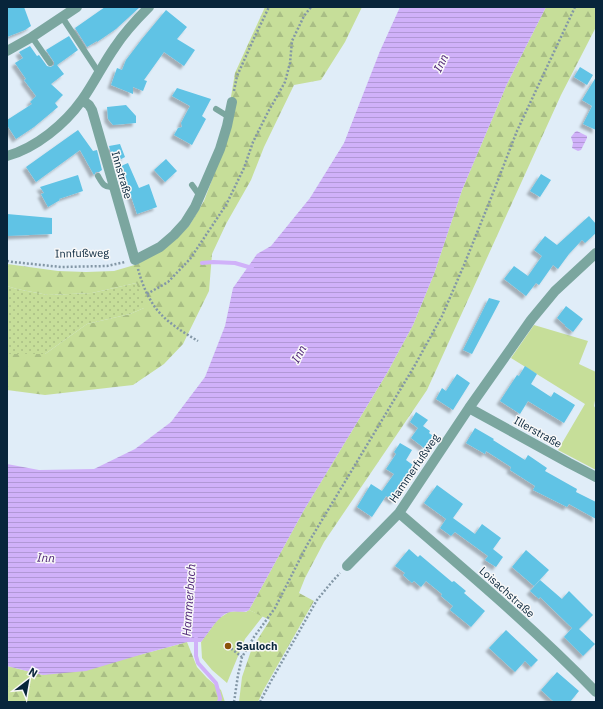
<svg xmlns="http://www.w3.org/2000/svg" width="603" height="709" viewBox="0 0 603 709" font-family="'IBM Plex Sans',sans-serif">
	<defs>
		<pattern id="forest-firs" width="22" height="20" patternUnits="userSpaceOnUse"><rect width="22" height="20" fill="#c6de99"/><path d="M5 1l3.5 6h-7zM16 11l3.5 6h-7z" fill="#a9be85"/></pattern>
		<pattern id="park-dots" width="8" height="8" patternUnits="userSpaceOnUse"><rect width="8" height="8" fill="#c6de99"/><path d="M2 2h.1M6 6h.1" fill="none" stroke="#a9be85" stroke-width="1.8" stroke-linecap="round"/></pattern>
		<pattern id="water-rules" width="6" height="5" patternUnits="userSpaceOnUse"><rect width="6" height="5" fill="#d0b1f9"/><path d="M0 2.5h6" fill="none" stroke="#b198d6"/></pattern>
		<filter id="shadow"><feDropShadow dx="-3.5" dy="3.5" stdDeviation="1" flood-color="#0004"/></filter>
	</defs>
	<rect width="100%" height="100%" fill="#e0edf8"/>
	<path fill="#c6de99" d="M534,325L588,341L579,364L596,372V395L594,406L596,409V470L558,450L585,404L511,358Z
		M249,610L263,616L245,639L227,683L212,670L202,658L201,642L218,619L229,612L238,611L246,612Z"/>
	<path fill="url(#forest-firs)" d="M265,7H362L345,42L321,80L294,85L264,147L251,180L226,224L212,254L209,291L183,344L164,364L133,385L45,395L7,390V354H45L87,324L130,314L144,308L136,283L92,293L48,295L17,289L7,286V264L58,271L86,272L114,271L138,264L172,242L189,226L204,201L221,156L235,73Z
		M546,7H596V27L561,95L427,390L324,542L305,578L299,593L314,601L263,691L258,702H239L242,677L252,648L270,620L249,610L304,510L387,373L413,325L434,274L462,190L507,84Z
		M187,642L197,667L207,678L221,690L225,702H7V666L43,675L143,654Z"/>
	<path fill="url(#park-dots)" d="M136,283L145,303L144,308L130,314L87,324L45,354H7V286L17,289L48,295L92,293Z"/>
	<path fill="url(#water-rules)" d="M400,7H546L507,84L462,190L434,274L413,325L387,373L304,510L249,610C243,614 236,610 230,612C218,615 209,633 201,642H187L143,654L86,671L43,675L7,666V464L39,470L94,469L135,449L171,422L205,377L225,326L233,288L257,254L271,246L310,198L344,143L380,51Z
		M577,131L587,136V138L581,150L578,151L572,148L573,143L571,137L575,132Z"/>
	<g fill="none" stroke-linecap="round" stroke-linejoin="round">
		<path stroke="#d0b1f9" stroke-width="4" d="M202,263L213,262L235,263L252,268
			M196,638V656L198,663L216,683L220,698L219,702"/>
	</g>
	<path fill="#60c3e5" filter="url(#shadow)" d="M7,7H24L31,26L25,30L7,37Z
		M105,7H140L116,29L97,42V41L87,47L75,28Z
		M166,10L187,27L177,39L195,50L184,66L164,52L144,80L147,81L143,91L133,87V94L111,85L117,68L122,70L126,60L142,39Z
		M69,36L78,50L57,65L64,74L51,84L63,95L55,103L58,107L34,127L16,139L7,125V120L32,104L30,102L36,96L24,80L26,79L15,63L23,58L19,52L30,46L37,56L39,55L47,66L51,67L54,65V62L46,50Z
		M580,67L593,75L587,85L574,77Z
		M596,77V130L583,124L592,106L582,100Z
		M177,88L211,99L202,116L206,119L192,145L174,135L178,128L182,127L181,123L190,106L172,96Z
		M126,105L136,116V123L113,125L108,119L107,107Z
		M78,130L93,151L97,150L102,170L99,172H96L94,175L80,150L36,182L26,167Z
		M120,144L125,157L114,163L109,146Z
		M166,159L177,171L165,182L154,170Z
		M128,163L139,188L149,184L157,207L137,214L121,166Z
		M541,174L551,180L540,197L530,191Z
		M78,175L83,191L59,199L60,200L48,207L41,194L44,193L40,187Z
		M7,214L52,218V234L7,236Z
		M589,216L596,224V233L585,243L582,240L569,254L558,269L553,265L539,285L536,283L526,296L504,279L514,266L528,276L542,256L534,250L545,236L557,245Z
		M489,298L500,301L472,354L463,350Z
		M566,306L583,319L573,332L565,326V325L557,318Z
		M525,366L537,374L531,384L551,397L554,392L575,405L564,423L528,401L520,414L500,401L517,375L519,376Z
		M457,374L470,383L453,410L436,399L442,388L446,391Z
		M416,412L428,420L423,426L430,431L429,433L433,436L424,448L411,438L418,428L410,422Z
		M475,428L494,439L493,440L525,460L528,455L547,468L545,471L577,489L576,492L596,502V519L569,504L567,507L533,490L535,486L510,470L511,467L486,451L485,454L466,443Z
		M400,443L412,450L406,460L417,468L394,501L386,496L372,517L357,507L371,484L382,491L394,474L386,469L396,454L394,452Z
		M437,485L463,504L453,518L475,534L482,524L501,538L493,549L503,557L496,567L485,560L488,556L455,532L451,536L440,528L446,519L424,503Z
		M409,549L418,557L420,555L452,582L454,581L466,591L464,593L485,611L471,627L450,610L453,606L441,596L442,594L426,581L421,587L414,581L412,583L403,575L405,573L395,566Z
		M526,550L549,570L534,586L512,567Z
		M540,580L562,599L569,591L593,615L579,629L595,644L583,656L564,637L572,628L540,597L539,599L530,591Z
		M506,630L538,660L531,667L525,661L515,672L489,648Z
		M557,672L579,691L570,702H554L541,690Z"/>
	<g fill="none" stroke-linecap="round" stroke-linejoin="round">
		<path stroke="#8397a6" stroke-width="2.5" stroke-dasharray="2 2" stroke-linecap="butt" d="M234,91L237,76L255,36L269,7
			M7,261L13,262L61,267L107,266L125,262
			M138,269C141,280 145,291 151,301C161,319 181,331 198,341
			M147,294L168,282L190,259L226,205L244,168L253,142L268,112L285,82L290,63L292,41L304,16L311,7
			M228,646L242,657
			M234,702L238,675L242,657L254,637L275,608L307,545L415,365L442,316L464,265L491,198L517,131L575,7
			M260,702L271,681L317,600L331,583L340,573"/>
		<path stroke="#7ba69f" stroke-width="6" d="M62,17L99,73
			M32,37L50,63
			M216,109L229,117
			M98,176C102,183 104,188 113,187
			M192,185L200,196"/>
		<path stroke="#7ba69f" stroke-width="10" d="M7,51L32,37L77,7
			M82,100L89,105L92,110L135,260L160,247L174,235L185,223L195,207L220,149L227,126L232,102
			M7,156C36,148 65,124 82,100C94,83 103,64 115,47C124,33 137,19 149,7
			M469,408L569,463L596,477
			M399,513C466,571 534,628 596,692
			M347,566L399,513L469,408L531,320L555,291L596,253"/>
	</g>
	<circle fill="#8b520a" stroke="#f8f8f8" stroke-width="1.5" cx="228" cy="646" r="4"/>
	<g text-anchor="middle" stroke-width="3" stroke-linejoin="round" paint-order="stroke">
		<g font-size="11" fill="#08253b" stroke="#f8f8f8">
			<text transform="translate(122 175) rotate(74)" y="4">Innstraße</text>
			<text transform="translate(82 253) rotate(-1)" y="4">Innfußweg</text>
			<text transform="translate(538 432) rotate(29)" y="4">Illerstraße</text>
			<text transform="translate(414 468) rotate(-56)" y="4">Hammerfußweg</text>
			<text transform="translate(507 592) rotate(42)" y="4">Loisachstraße</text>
		</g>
		<g font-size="11" font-weight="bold" fill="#08253b" stroke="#f8f8f8" text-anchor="start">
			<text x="236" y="650">Sauloch</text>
		</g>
		<g font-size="12" font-style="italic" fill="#4e2576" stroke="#f8f8f8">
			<text transform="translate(441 63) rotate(-63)" y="4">Inn</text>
			<text transform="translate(299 354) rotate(-60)" y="4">Inn</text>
			<text transform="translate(46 558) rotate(3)" y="4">Inn</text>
			<text transform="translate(189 600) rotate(-86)" y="4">Hammerbach</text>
		</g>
	</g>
	<rect width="603" height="709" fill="none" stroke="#08253b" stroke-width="16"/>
	<g transform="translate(28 681) rotate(31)" stroke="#f8f8f8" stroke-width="3" paint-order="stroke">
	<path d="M0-3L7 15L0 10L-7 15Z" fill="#08253b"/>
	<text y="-6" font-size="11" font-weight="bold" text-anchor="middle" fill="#08253b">N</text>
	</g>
</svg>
